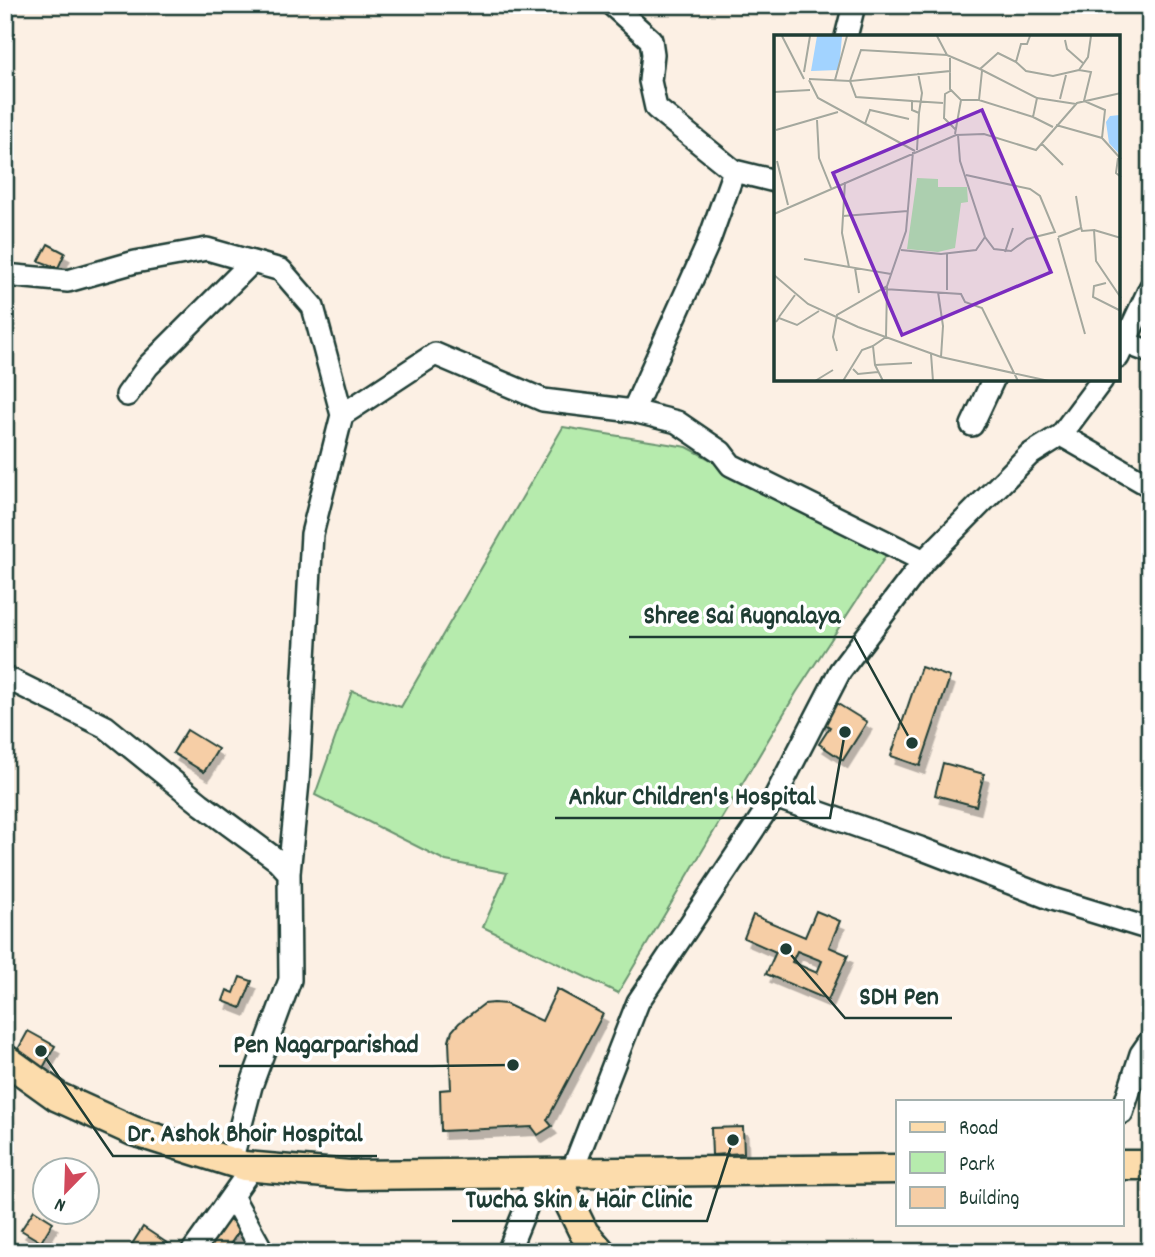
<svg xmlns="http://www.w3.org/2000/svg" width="1155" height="1257" viewBox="0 0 1155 1257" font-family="Dekko,sans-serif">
	<defs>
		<filter id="shadow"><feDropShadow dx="4.5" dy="8" stdDeviation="0" flood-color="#0004"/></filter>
	</defs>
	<rect width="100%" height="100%" fill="#fcf0e4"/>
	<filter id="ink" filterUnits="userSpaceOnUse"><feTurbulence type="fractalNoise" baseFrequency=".0143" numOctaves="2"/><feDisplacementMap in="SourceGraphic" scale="14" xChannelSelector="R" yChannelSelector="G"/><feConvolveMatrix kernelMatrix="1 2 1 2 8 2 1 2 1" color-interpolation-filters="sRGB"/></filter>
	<g filter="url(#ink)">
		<path fill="#b6ebad" stroke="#6a9470" stroke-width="2" d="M563,427L687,447L887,554L796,693L618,993L483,927L507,873L446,861L315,795L352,691L401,707Z"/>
		<path fill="#f6cea6" stroke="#1f3d34" stroke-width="2" fill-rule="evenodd" filter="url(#shadow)" d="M48,244L65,253L58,268L39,261Z
			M921,667L950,677L920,766L891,756Z
			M833,701L867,722L843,760L819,744L830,727L820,721Z
			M187,730L218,749L204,772L173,753Z
			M943,763L984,774L976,806L935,795Z
			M816,911L840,921L829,947L848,955L828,1000L766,974L776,952L744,938L753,915L805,937ZM797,951L822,961L817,973L792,962Z
			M240,977L252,981L241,1008L223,1001L227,990L234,993Z
			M557,989L603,1014L547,1120L552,1126L538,1135L532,1127L441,1131L440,1090L451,1089L449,1041L452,1031L459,1023L484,1004L494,1003L506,1004L542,1021Z
			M28,1031L55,1046L43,1068L16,1053Z
			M743,1127L744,1153L712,1155L711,1128Z
			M34,1210L53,1222L41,1242L21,1230Z
			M221,1215L241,1228L225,1252H209L200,1246Z
			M143,1227L173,1247L170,1252H127Z"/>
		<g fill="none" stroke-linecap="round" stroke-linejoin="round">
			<g stroke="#1f3d34" stroke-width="26">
				<path id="minor" d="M612,5L651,40L653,54L650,81L656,108L734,171L775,181
					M846,37L854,5
					M5,275L68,281L135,262L207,249L281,270L313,307L342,415L312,534L298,782L289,873L290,980L251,1086L231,1162
					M1118,340L1150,352
					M1118,357L1150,288
					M127,395L148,366L252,262
					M633,411L707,246L734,171
					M342,415L435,354L543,400L633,411L677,422L721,452L731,465L924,561
					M972,425L993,380
					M1061,435L1150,486
					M5,677L106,727L201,804L277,860L289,873
					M775,797L920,848L1052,899L1150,929
					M1122,1113L1141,1054L1150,1041
					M571,1174L638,1002L775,797L840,671L924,561L1029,455L1061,435L1102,380
					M232,1196L263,1252
					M192,1252L253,1166
					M508,1252L540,1174"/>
			</g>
			<g stroke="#1f3d34" stroke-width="33">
				<path id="major" d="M5,1059L58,1097L133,1131L244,1166L349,1175L898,1169
					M1122,1165H1150
					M555,1174L584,1233L601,1252"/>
			</g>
			<use href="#minor" stroke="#fff" stroke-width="21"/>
			<use href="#major" stroke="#fcdcac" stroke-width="28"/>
		</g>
	</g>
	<g transform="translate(774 35)">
		<rect width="346" height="346" fill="#fcf0e4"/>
		<path d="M143,143L164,144V152H193L194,167L187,168L181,213L164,217L133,214Z" fill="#b6ebad"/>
		<path d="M43,1H68L65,35L37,36ZM346,80V120L335,108L332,87L336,81Z" fill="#a2d3ff"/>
		<path fill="none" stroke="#a4a89e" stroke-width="2" d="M8,1L30,44M163,1L173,20M317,1L314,22L305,35L317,37L310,66L331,75L328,103M291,5L293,14L310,29M242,27L252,36L279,41L305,35M176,36V54L187,65L181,99M30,37L36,1M144,38L148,58L145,78M35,44L76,46L87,15L173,20L206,34L224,18L242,27L247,9H253L256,1M35,45L44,63L141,116M61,45L73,1M178,55L171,59L170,83L182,95M0,57L36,55M263,63L302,69M286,64L292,40M187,65H205L259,82L263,63L206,34M205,65L208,36M138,66L169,68M259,82L279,92M43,85L45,123L57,153M91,89L96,75L135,84M282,90L328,103L347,124M2,95L64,77M184,100L186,126L211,202L220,214L237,216L253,204L281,197L266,161L256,154L192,140M268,109L289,130M143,115L145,78L138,75V66L82,62L76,46L176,36V23M344,123L342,138L347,142M3,126L14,170M71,147L68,198L75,232L117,239M302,161L307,192M0,179L182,100L210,99L262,115L303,68L347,58M69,181L134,176M307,192L308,196L320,195L322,226L347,263M320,195L347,203M284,202L307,193M284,203L311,299M127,215L167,219L202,215L211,202M231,217L239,193M173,219V255M30,224L75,232M81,233L85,258M0,240L34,269L84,292L167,322L275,346M332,248L320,251L319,262L347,276M110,254L187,259L191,267L208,273L244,346M164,257L169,291L167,322M5,282L21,260M2,287L5,283L23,290L45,276M63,316L59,302L63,280L113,251L132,196L139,117M157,319L159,346M101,330L138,328M79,334L84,339L104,337M41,346L59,335M69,346L88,315L99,311M109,346L101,330L99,311L112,302L113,252"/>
		<path fill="#7b2cbf" fill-opacity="0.15" stroke="#7b2cbf" stroke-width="3.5" d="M208,75L277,237L128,300L59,138Z"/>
		<rect width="346" height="346" fill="none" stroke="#1f3d34" stroke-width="3.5"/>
	</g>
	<path fill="none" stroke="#1f3d34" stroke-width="2.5" d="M912 743L854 637H629M845 732L830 818H555M786 949L845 1018H952M513 1065L432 1066H219M41 1051L113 1156H377M733 1140L707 1221H452"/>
	<g fill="#1f3d34" stroke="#fff" stroke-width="2.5">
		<circle cx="912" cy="743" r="7"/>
		<circle cx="845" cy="732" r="7"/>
		<circle cx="786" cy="949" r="7"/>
		<circle cx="513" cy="1065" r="7"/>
		<circle cx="41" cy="1051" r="7"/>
		<circle cx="733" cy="1140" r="7"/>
	</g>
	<g font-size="26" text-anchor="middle" font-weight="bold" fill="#1f3d34" stroke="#fff" stroke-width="7" stroke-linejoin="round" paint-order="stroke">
		<text x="742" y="623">Shree Sai Rugnalaya</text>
		<text x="692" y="804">Ankur Children's Hospital</text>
		<text x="899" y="1004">SDH Pen</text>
		<text x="326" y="1052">Pen Nagarparishad</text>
		<text x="245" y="1141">Dr. Ashok Bhoir Hospital</text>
		<text x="579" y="1207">Twcha Skin &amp; Hair Clinic</text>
	</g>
	<rect width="1155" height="1257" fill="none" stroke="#fff" stroke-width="28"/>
	<rect x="14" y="14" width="1127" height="1229" fill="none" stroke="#1f3d34" stroke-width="2.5" filter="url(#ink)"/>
	<rect x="896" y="1100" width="228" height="126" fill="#ffffff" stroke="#a5b1ae" stroke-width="2"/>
	<rect x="910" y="1122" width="35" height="10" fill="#fcdcac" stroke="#a5b1ae" stroke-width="2"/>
	<text x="959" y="1134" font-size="21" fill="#1f3d34">Road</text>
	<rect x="910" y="1152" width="35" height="21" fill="#b6ebad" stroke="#a5b1ae" stroke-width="2"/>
	<text x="959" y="1170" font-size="21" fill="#1f3d34">Park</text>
	<rect x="910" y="1187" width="35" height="21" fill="#f6cea6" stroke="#a5b1ae" stroke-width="2"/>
	<text x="959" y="1204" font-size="21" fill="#1f3d34">Building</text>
	<g transform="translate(66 1191) rotate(203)"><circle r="33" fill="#ffffff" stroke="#a5b1ae" stroke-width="2"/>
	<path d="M0-5L12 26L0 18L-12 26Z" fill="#d1495b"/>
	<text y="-10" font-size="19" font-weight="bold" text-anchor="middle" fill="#1f3d34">N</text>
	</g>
</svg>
